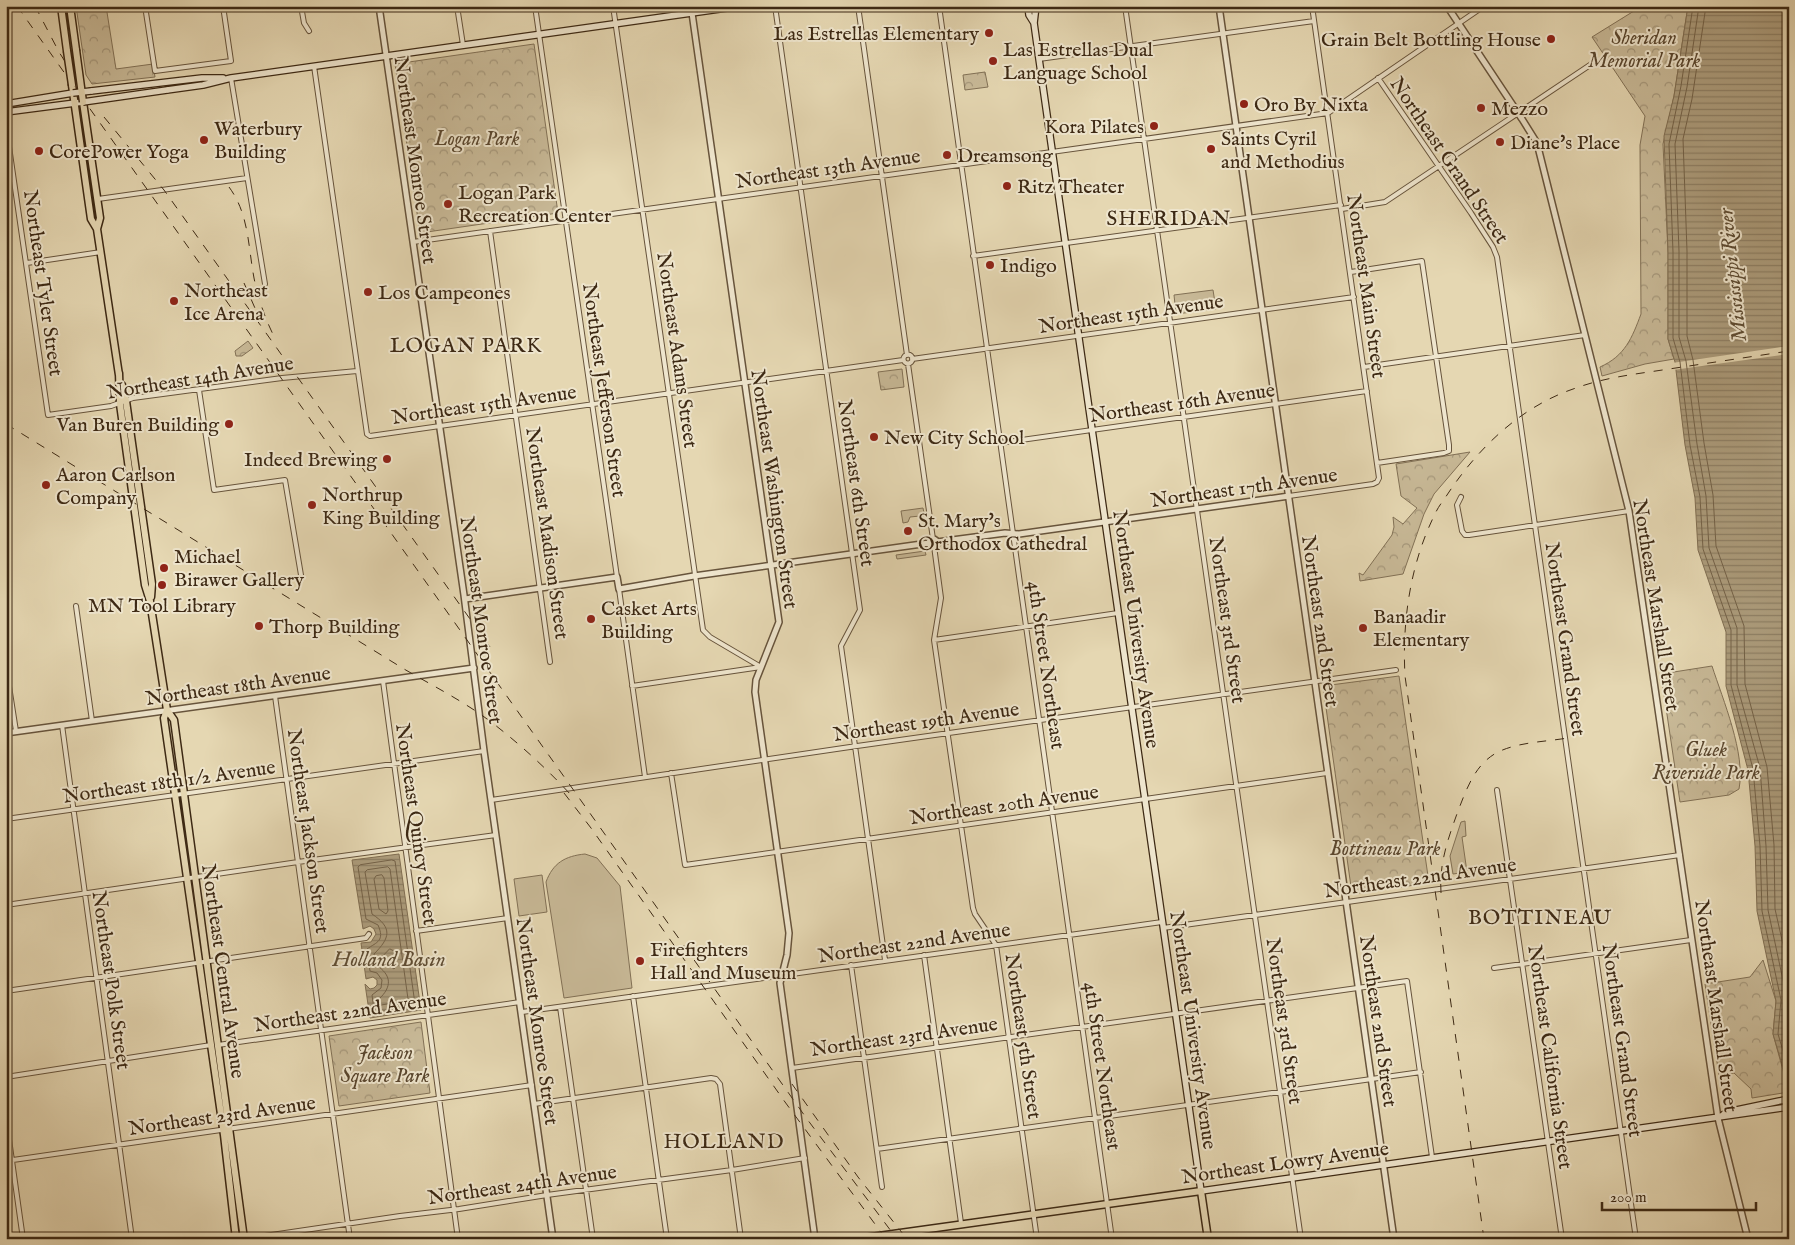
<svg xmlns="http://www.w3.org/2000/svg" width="1795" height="1245" viewBox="0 0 1795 1245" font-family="'IM FELL English',serif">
	<defs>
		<pattern id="forest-crowns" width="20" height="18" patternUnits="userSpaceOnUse" patternTransform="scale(1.25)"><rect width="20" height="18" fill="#c8b997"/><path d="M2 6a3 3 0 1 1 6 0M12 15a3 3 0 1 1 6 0" fill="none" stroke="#a4967a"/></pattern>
		<pattern id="water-rules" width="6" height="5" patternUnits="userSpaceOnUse" patternTransform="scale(1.25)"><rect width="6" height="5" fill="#ac9c7c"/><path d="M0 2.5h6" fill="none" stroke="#8d7f64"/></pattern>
	</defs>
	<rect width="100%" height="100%" fill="#e5d7b2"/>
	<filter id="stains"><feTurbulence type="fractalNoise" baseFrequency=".004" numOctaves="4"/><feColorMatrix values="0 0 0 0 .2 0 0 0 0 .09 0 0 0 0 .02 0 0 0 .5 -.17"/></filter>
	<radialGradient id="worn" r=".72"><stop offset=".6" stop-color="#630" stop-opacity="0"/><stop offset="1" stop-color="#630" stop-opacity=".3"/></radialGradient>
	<path fill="#c8b997" stroke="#827156" d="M1213,290L1216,309L1176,314L1174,295Z
		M923,508L925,518L920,516L910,517L908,522L903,523L901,511Z
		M925,551L926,555L897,559L896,555Z
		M1465,821L1466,836L1462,837L1467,872L1453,874L1450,856L1461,822Z
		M585,854L597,858L620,886L632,988L564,998L546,882C553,863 565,856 585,854Z
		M542,875L547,912L519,916L514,879Z"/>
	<path fill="url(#forest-crowns)" stroke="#827156" d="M76,6H106L116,69L153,64L155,77L92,84L86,75Z
		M1642,6H1688L1674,96L1663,144L1668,252V339L1674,359L1645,364L1602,376L1600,367C1625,356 1632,338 1641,314L1640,145L1645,116L1592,37Z
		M534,44L558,213L420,233L395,64Z
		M985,72L988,87L965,90L963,75Z
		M248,341L253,348L242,356H236L235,351Z
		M902,369L904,387L881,390L878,372Z
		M1470,452L1434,494L1424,514L1403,574L1360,581L1359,573L1363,575L1392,535L1394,527L1393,517L1403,524L1417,508L1401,496L1396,464Z
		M1712,666C1723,700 1746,754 1739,789L1729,795L1680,802L1661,674Z
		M1399,676L1429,883L1352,894L1323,686Z
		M1763,960L1776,1001L1773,1034L1789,1092L1752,1098L1751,1089L1734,1073L1719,1075L1705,984L1750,977Z
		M421,1022L430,1093L339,1106L329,1036Z"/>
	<path fill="url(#water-rules)" stroke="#806e52" d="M1688,6H1789V1088L1773,1034L1776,1001L1757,911L1755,846L1748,770L1726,686V632L1698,550L1695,498L1685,445L1675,362L1668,339V252L1664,136L1674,96Z
		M399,854L421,1010L370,1018L365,984L370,989L374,988L377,985V980L373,977L366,979L361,943L371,942L376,934L374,929L370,926L363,929L352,860Z"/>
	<path fill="#e5d7b2" d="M1789,346V354L1673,370L1672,363Z"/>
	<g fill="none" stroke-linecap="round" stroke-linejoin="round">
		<path stroke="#746248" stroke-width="1" d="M1693,6L1681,86L1669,144L1673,252V338L1680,362L1690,445L1700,497L1703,549L1731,630V685L1753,769L1760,846L1762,911L1781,1000L1778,1034L1789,1071
			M1699,6L1687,87L1675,144L1679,251V337L1686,361L1697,444L1706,496L1709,548L1737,628V685L1760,768L1766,846L1768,910L1787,999L1784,1033L1789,1048
			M1706,6L1692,99L1683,139L1687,251V336L1693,360L1704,443L1713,495L1716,546L1744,626L1745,684L1767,767L1774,845L1775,909L1789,971
			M392,860L395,861L396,868L415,1004L413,1007L376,1012L374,1010L372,995L381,988L382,980L377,973L370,971L367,949C377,942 385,941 378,925L366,919L358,867L360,865Z
			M388,867L390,869L408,999L406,1001L381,1005L379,1003V999C392,987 392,975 376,965L374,954C390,938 393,928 372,914L365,872L367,870Z
			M382,875L384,878L388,911L386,914L379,909L374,879L376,876Z
			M390,949L394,951L396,967L394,969L382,960L383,956Z"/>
		<g stroke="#67543c" stroke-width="6">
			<path id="minor" d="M145,6L155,71L231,61L223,6
				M301,6L304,23L309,31
				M457,6L463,45
				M535,6L617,577
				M613,6L703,630L710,637L761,667
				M775,6L860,610L841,646L885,960
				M858,6L907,355
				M939,6L1112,1239
				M1125,6L1301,1239
				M1039,59L1314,21
				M314,66L367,434L370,436L903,360
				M231,78L265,284
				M1378,78L1471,213L1493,247L1497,257L1636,1239
				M6,126L48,415L111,406L133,398L282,378L357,371
				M98,199L247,178
				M1342,209L1385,202L1593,63
				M490,231L550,662
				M413,242L1328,113L1484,6
				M973,256L1341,205
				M27,263L101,252
				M1351,272L1422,261L1449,445V451L1444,453L1377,463
				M903.5 359a4.5 4.5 0 1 1 9 0a4.5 4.5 0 1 1-9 0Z
				M912,359L1354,297
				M908,364L933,539
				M1364,367L1585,335
				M199,390L214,490L285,480L301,575
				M1000,443L1367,391
				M1289,496L1373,484L1377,482L1379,478L1312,6
				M1461,497L1457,505L1462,531L1465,535H1469L1629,511
				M934,546L941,598L934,640L973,908L975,914L996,945L1037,1239
				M619,589L645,777
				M76,606L92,721
				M934,640L1118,613
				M6,667L16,731
				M383,681L458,1239
				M632,686L761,667
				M275,696L350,1239
				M62,725L132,1239
				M671,773L685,865L1327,773
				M1497,790L1562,1239
				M491,800L850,747L1396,670
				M6,819L484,751
				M6,905L298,862L496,835
				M1163,928L1680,855
				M416,931L508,918
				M924,955L961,1223
				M851,965L882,1187
				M1494,968L1691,940
				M6,991L366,938L369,934
				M633,996L667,1239
				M560,1007L593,1239
				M522,1012L1162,922
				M218,1045L520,1002
				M792,1068L1407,981L1432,1157
				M6,1077L211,1045
				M534,1104L711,1078L716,1079L720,1084L741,1239
				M6,1118L23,1239
				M877,1149L1421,1072
				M6,1161L532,1085
				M244,1239L400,1216L459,1209L547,1195L732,1170L805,1158"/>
		</g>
		<g stroke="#67543c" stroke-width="8">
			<path id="tertiary" d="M379,6L464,595L484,751L553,1239
				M691,6L779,622L756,680L755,692L789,933L787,955L780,983L815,1239
				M1219,6L1394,1239
				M1447,6L1522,119L1537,143L1629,511L1718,1118L1748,1239
				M929 543a4 4 0 1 1 8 0a4 4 0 1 1-8 0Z
				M937,542L1005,533L1019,534L1289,496
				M465,599L617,577L619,589L694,576L929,543
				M6,733L474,668"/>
		</g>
		<g stroke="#3d2914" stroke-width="8">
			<path id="secondary" d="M1028,6L1029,15L1034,23
				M1036,6L1034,23L1039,59L1201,1191L1789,1107
				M167,90L203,85L231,78L741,6
				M91,91L202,78H223
				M6,104L73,93
				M6,112L83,102
				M1720,1117L1727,1112L1789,1099"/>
		</g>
		<g stroke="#3d2914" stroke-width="9">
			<path id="primary" d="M61,6L67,51
				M70,6L76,50
				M72,85L91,219L97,229L119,375
				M83,102L100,218L97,229
				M119,373L120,404L145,585L150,601L167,710L174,720L244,1239
				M122,385L126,401L152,584L151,597
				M167,710L164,718L224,1135L236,1239
				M857,1239L1201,1191L1208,1239"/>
		</g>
		<use href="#minor" stroke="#eee5cd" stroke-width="4"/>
		<use href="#tertiary" stroke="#eee5cd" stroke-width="5"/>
		<use href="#secondary" stroke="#eee5cd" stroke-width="5.5"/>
		<use href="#primary" stroke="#e5d7b2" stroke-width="6"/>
		<path stroke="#3d2914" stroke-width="1" stroke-dasharray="9 9" stroke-linecap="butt" d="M17,6L807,1119L897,1239
			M35,6L59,52L66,63
			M104,117L164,190L490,647
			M229,187C249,214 248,246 254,278C258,298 266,322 276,340
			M244,283L258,315
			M6,424L404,669C435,687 467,703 495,725C522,746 548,770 571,795
			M564,793L591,828L785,1102L886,1239
			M1441,893C1439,863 1448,839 1458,811C1467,788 1475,764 1498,752C1521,741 1549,742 1573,737
			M792,1084L858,1177L907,1239
			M1484,1239L1405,676C1402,622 1410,564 1435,514C1438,507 1443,501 1447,495C1478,448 1521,406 1576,388C1606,377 1637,374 1669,369C1709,363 1749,357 1789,351"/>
		<g stroke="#3d2914" stroke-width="8" stroke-linecap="butt">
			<path id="secondary-bridge" d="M73,93L91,91
				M83,102L167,90"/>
		</g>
		<g stroke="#3d2914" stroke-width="9" stroke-linecap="butt">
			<path id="primary-bridge" d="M76,50L83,102
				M67,51L72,85"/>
		</g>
		<use href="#secondary-bridge" stroke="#eee5cd" stroke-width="5.5"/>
		<use href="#primary-bridge" stroke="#e5d7b2" stroke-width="6"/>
	</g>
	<g fill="#8f2418" stroke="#eee5cd" stroke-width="2">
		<circle cx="989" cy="33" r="5"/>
		<circle cx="1551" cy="39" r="5"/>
		<circle cx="993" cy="61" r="5"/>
		<circle cx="1244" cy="104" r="5"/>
		<circle cx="1481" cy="108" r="5"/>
		<circle cx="1154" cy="126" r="5"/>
		<circle cx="204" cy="140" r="5"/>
		<circle cx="1500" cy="142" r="5"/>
		<circle cx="1211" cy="149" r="5"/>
		<circle cx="39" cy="151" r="5"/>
		<circle cx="947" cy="155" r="5"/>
		<circle cx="1007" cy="186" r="5"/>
		<circle cx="448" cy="204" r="5"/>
		<circle cx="990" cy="265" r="5"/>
		<circle cx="368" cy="292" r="5"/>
		<circle cx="174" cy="301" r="5"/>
		<circle cx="229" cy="424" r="5"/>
		<circle cx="874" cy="437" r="5"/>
		<circle cx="387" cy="459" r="5"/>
		<circle cx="46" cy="485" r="5"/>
		<circle cx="312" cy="505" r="5"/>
		<circle cx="908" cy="531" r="5"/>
		<circle cx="164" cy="568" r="5"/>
		<circle cx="162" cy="585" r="5"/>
		<circle cx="591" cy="619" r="5"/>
		<circle cx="259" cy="626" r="5"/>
		<circle cx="1363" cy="628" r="5"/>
		<circle cx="640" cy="961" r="5"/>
	</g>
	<g text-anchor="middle" stroke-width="4" stroke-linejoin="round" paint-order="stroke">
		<g font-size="20" fill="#3d2914" stroke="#eee5cd" text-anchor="start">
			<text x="979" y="40" text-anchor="end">Las Estrellas Elementary</text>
			<text x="1541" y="46" text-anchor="end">Grain Belt Bottling House</text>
			<text x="1003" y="56">Las Estrellas Dual<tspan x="1003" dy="23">Language School</tspan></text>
			<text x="1254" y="111">Oro By Nixta</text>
			<text x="1491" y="115">Mezzo</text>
			<text x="1144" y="133" text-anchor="end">Kora Pilates</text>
			<text x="214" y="135">Waterbury<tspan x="214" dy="23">Building</tspan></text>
			<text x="1221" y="145">Saints Cyril<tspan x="1221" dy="23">and Methodius</tspan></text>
			<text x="1510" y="149">Diane's Place</text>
			<text x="49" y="158">CorePower Yoga</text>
			<text x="957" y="162">Dreamsong</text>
			<text x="1017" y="193">Ritz Theater</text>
			<text x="458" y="199">Logan Park<tspan x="458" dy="23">Recreation Center</tspan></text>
			<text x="1000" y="272">Indigo</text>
			<text x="184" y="297">Northeast<tspan x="184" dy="23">Ice Arena</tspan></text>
			<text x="378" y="299">Los Campeones</text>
			<text x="219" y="431" text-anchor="end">Van Buren Building</text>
			<text x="884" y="444">New City School</text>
			<text x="377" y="466" text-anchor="end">Indeed Brewing</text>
			<text x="56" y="481">Aaron Carlson<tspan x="56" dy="23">Company</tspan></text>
			<text x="322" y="501">Northrup<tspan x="322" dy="23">King Building</tspan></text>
			<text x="918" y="527">St. Mary's<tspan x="918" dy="23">Orthodox Cathedral</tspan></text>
			<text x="174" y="563">Michael<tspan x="174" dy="23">Birawer Gallery</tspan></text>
			<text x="162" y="612" text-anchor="middle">MN Tool Library</text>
			<text x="601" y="615">Casket Arts<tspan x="601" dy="23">Building</tspan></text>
			<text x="1373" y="623">Banaadir<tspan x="1373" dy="23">Elementary</tspan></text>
			<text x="269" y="633">Thorp Building</text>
			<text x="650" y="956">Firefighters<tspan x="650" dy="23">Hall and Museum</tspan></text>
		</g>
		<g font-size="20" font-style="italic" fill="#59462e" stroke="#eee5cd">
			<text x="1644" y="44">Sheridan<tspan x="1644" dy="23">Memorial Park</tspan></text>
			<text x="477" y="145">Logan Park</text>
			<text x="1706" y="756">Gluek<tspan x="1706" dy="23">Riverside Park</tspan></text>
			<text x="1385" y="855">Bottineau Park</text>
			<text x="385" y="1059">Jackson<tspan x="385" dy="23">Square Park</tspan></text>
		</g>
		<g font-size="20" fill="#3d2914" stroke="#eee5cd">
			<text transform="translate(416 160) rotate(82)" y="7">Northeast Monroe Street</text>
			<text transform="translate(1450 160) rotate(56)" y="7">Northeast Grand Street</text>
			<text transform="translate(828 168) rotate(-8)" y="7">Northeast 13th Avenue</text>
			<text transform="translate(44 283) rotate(82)" y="7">Northeast Tyler Street</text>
			<text transform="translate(1367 286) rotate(82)" y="7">Northeast Main Street</text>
			<text transform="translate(1131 313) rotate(-8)" y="7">Northeast 15th Avenue</text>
			<text transform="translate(678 350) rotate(82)" y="7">Northeast Adams Street</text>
			<text transform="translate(200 377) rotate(-9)" y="7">Northeast 14th Avenue</text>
			<text transform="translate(605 390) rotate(82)" y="7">Northeast Jefferson Street</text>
			<text transform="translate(1182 402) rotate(-8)" y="7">Northeast 16th Avenue</text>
			<text transform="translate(484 404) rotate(-8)" y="7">Northeast 15th Avenue</text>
			<text transform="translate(857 483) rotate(82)" y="7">Northeast 6th Street</text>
			<text transform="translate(1244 487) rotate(-8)" y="7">Northeast 17th Avenue</text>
			<text transform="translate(775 489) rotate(82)" y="7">Northeast Washington Street</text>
			<text transform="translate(548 533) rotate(82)" y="7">Northeast Madison Street</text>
			<text transform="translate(1657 605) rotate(81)" y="7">Northeast Marshall Street</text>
			<text transform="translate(482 620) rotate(82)" y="7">Northeast Monroe Street</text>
			<text transform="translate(1228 620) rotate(82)" y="7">Northeast 3rd Street</text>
			<text transform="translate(1321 621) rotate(82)" y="7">Northeast 2nd Street</text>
			<text transform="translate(1137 629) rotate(82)" y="7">Northeast University Avenue</text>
			<text transform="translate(1566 639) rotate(82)" y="7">Northeast Grand Street</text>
			<text transform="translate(1047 665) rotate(82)" y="7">4th Street Northeast</text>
			<text transform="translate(238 685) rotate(-8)" y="7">Northeast 18th Avenue</text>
			<text transform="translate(926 721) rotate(-8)" y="7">Northeast 19th Avenue</text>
			<text transform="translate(169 781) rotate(-8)" y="7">Northeast 18th 1/2 Avenue</text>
			<text transform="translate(1004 804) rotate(-8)" y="7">Northeast 20th Avenue</text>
			<text transform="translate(417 824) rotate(82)" y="7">Northeast Quincy Street</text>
			<text transform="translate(309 831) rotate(82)" y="7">Northeast Jackson Street</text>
			<text transform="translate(1420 877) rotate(-8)" y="7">Northeast 22nd Avenue</text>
			<text transform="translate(914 942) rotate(-8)" y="7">Northeast 22nd Avenue</text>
			<text transform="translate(224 971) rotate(82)" y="7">Northeast Central Avenue</text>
			<text transform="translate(112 980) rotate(82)" y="7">Northeast Polk Street</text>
			<text transform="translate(1717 1006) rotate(82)" y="7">Northeast Marshall Street</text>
			<text transform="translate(350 1011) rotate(-8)" y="7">Northeast 22nd Avenue</text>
			<text transform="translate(538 1021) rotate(82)" y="7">Northeast Monroe Street</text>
			<text transform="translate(1285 1021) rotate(82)" y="7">Northeast 3rd Street</text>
			<text transform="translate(1379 1021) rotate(82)" y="7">Northeast 2nd Street</text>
			<text transform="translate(1194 1030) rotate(82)" y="7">Northeast University Avenue</text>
			<text transform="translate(904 1036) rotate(-8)" y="7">Northeast 23rd Avenue</text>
			<text transform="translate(1024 1036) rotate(82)" y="7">Northeast 5th Street</text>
			<text transform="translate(1623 1040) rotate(82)" y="7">Northeast Grand Street</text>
			<text transform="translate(1551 1057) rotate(82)" y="7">Northeast California Street</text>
			<text transform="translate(1103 1066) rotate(82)" y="7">4th Street Northeast</text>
			<text transform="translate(222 1115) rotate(-8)" y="7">Northeast 23rd Avenue</text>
			<text transform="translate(1285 1162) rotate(-8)" y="7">Northeast Lowry Avenue</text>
			<text transform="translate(522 1184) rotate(-8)" y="7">Northeast 24th Avenue</text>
		</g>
		<g font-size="21" letter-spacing="1" fill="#3d2914" stroke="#eee5cd">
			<text x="1169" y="225">SHERIDAN</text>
			<text x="466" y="352">LOGAN PARK</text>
			<text x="1540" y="924">BOTTINEAU</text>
			<text x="724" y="1148">HOLLAND</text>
		</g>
		<g font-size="21" font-style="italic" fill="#5e4c33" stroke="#eee5cd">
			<text transform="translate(1732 275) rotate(-96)" y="7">Mississippi River</text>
			<text x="389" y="966">Holland Basin</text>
		</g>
	</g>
	<rect width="1795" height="1245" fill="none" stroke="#e5d7b2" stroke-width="25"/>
	<rect x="8" y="8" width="1780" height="1230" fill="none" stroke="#3d2914" stroke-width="2.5"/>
	<rect x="12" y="12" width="1770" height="1220" fill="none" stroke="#3d2914"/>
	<path d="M1602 1202v8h154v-8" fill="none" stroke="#3d2914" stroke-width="2.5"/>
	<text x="1610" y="1202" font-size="15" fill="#3d2914" stroke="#eee5cd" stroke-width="4" paint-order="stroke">200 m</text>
	<rect width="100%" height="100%" filter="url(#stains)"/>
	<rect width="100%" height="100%" fill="url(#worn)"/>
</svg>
